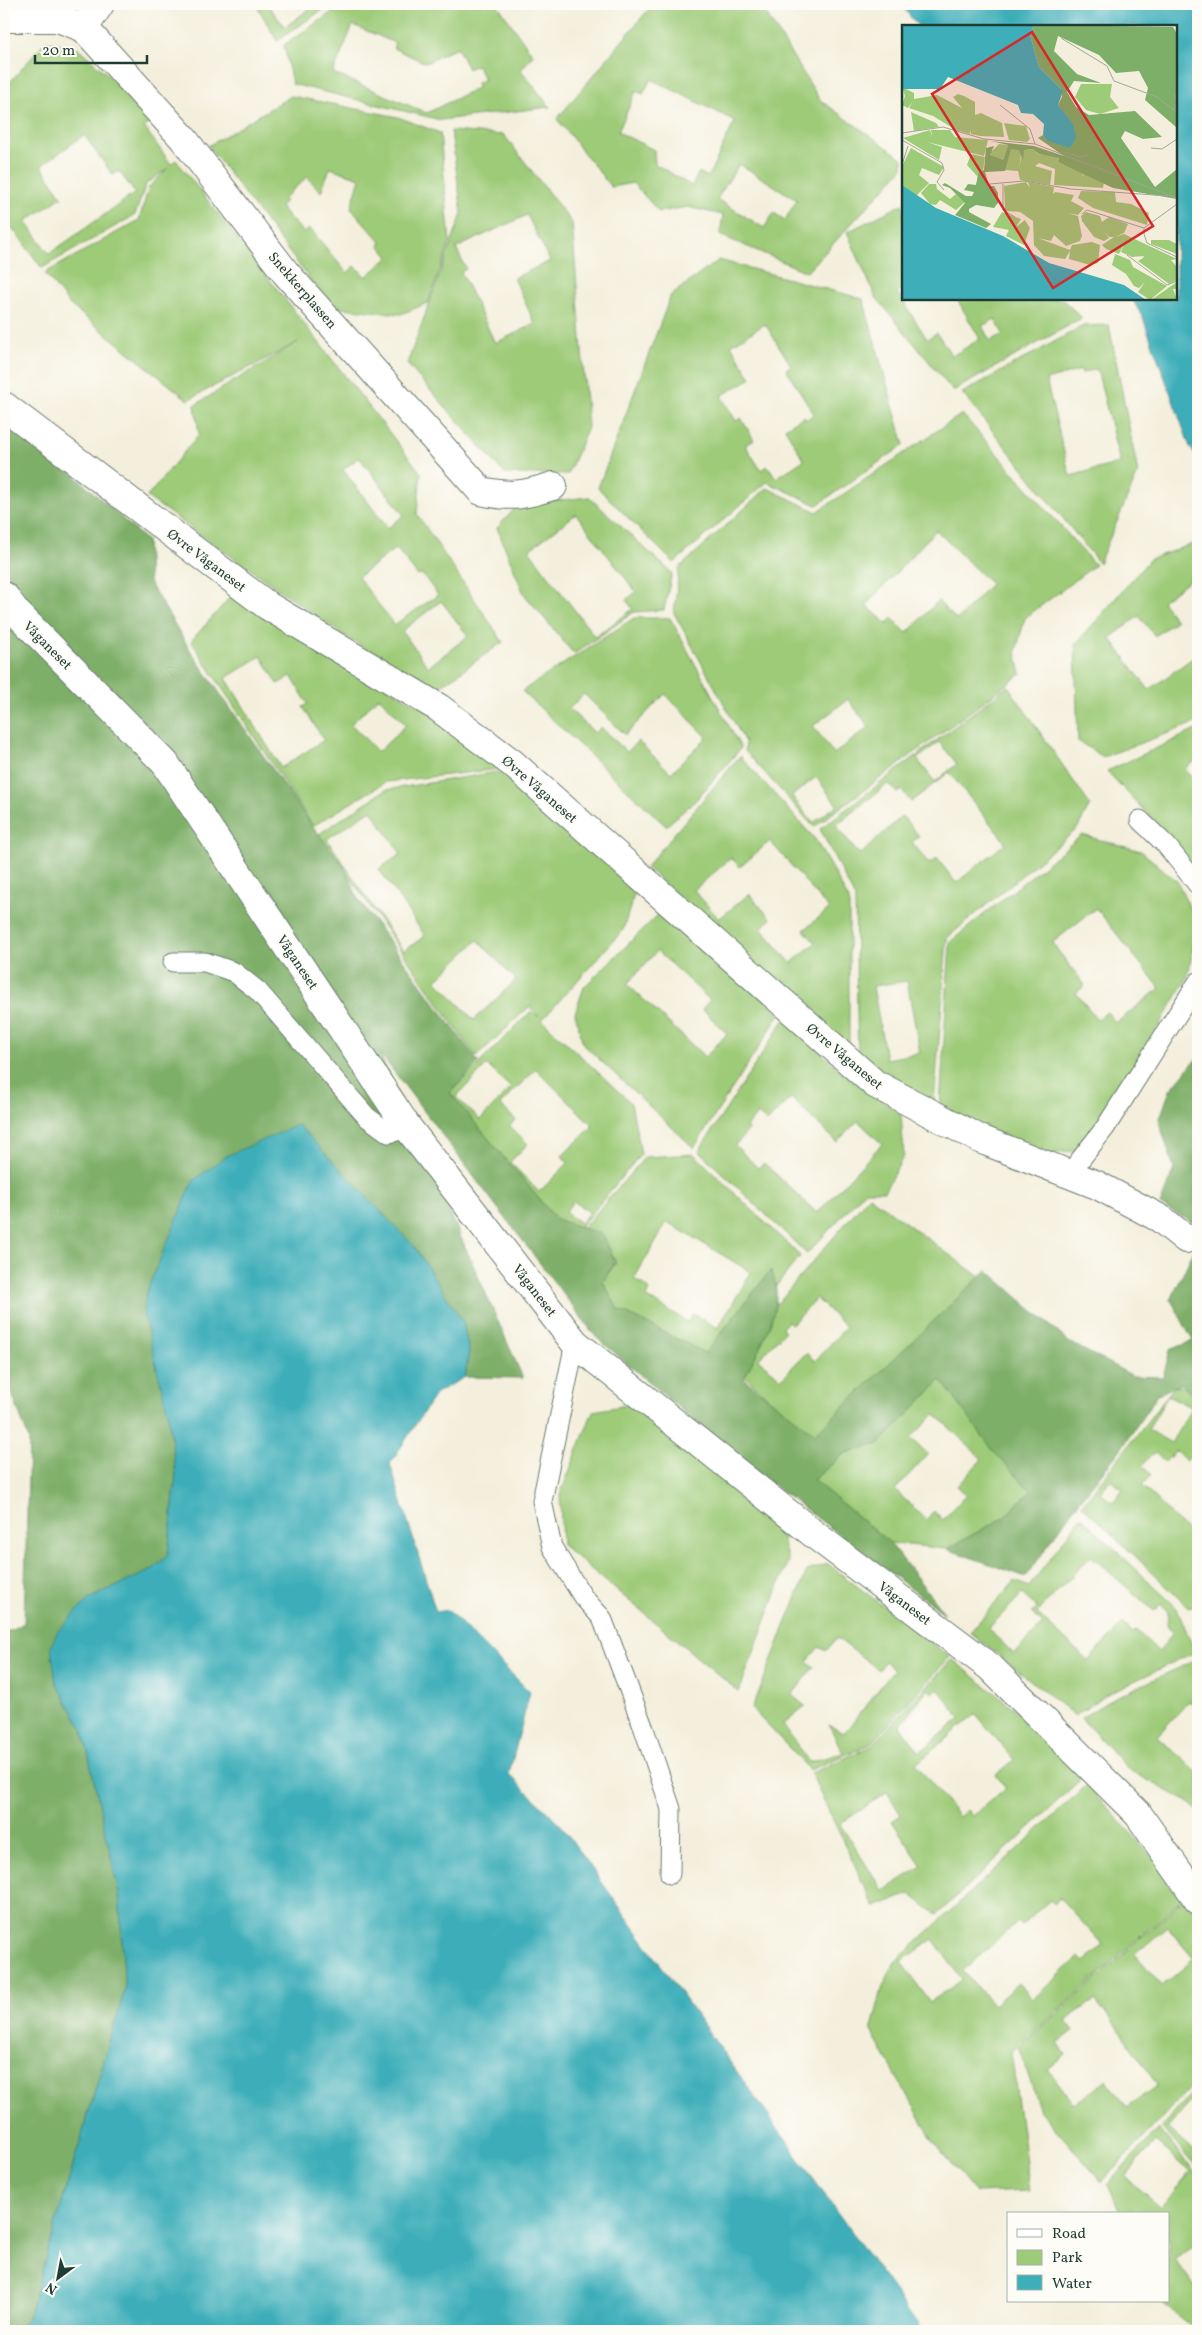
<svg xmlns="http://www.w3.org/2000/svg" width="1202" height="2335" viewBox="0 0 1202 2335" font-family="Vollkorn,serif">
	<rect width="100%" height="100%" fill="#fdfcf7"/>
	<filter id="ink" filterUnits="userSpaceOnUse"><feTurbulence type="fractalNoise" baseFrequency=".02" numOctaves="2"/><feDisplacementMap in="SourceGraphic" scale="10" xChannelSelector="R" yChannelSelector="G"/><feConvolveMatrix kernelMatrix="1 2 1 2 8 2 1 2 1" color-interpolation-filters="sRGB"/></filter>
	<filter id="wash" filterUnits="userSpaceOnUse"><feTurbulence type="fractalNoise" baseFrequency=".0096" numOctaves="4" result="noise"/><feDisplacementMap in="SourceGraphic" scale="20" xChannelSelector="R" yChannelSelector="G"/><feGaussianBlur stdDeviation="1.12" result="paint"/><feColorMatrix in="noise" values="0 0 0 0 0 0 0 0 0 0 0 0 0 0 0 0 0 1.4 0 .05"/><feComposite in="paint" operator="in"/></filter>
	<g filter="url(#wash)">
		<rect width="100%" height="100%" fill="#f4efdc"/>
		<path fill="#9ecb78" stroke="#5e8456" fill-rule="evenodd" d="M256,4H267L285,27L316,4H331L277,41Z
			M344,4H497L533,55L521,70L550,107L441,120L292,84L284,45ZM353,25L395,43L393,48L426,63L457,47L468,69L477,65L484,79L476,84L477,88L427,113L333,73Z
			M653,4H760L820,100L903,159V168L807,272L720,235L723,215L687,207L659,212L633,183L611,187L557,119ZM651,79L735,121L708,177L699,172L692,186L655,164L654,150L618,132L636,91L643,94ZM739,164L797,200L785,220L774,213L764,228L717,199Z
			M46,41L78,48L157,118L144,127L171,164L176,160L421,473L417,514L503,642L435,690L345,636L147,497L199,434L195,405L298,342L188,400L69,304L45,273L139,220L149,187L168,168L146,184L135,215L42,268L4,217V89ZM84,135L113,175L119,171L135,193L49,254L26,221L62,197L41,166ZM359,457L404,515L388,528L343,470ZM396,548L418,576L422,574L438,595L394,625L358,577ZM441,601L468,636L428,667L402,631Z
			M291,96L398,117L440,133L450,242L428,303L401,314L331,307L208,146ZM330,168L360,178L351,208L381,242L379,245L389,257L366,277L355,266L347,273L312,231L309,229L304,233L280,207L285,201L283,199L307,177L321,192Z
			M451,131L504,135L572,223L588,427L568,474H505L407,364L462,214ZM527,215L550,261L514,278L535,324L495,343L461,272L466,269L456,248Z
			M903,204V287L897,292L927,339L937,333L952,356L980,339L957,299H1062L1082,318L953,391L875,296L847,232ZM995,319L1003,334L990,341L982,326Z
			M719,260L863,299L904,445L817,505L767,482L674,563L598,488L671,295ZM765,324L791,365L786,369L814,414L806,420L804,416L785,428L804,460L776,478L768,466L761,470L745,445L754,440L741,418L736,421L721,396L751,378L731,345Z
			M1109,325L1138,473L1099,563L962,393L1083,326ZM1097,369L1120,463L1070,476L1046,380L1081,370L1082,373Z
			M962,414L1095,565L1025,618L1016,651L1021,674L814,827L745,751V742L674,613L679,568L767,488L817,512ZM936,530L991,584L957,620L938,601L907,633L892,618L887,624L866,605ZM848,699L869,727L834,754L813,726ZM816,777L837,805L813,823L792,796Z
			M589,497L672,573L664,610L634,612L574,654L524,594L497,528L518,505ZM576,514L636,592L626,600L633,609L595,637L529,550Z
			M1198,542V570L1190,576L1191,579L1162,601L1176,621L1155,636L1139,616L1110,638L1149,690L1198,654V722L1103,757L1078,741L1075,645L1150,559Z
			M232,595L429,712L499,769L386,782L313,826L191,641ZM261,656L278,684L291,676L308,704L303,707L324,740L281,768L226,678ZM379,697L406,725L378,752L351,724Z
			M634,618H670L741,748L695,801L666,826L522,691ZM584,694L625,735L665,694L707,737L671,773L638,741L627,752L601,727L595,733L569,709Z
			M1008,686L1090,805L1077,829L947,938L934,1103L858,1065L855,898L820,829ZM939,742L957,764L935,782L917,759ZM949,772L1006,843L956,883L937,858L929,864L912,842L919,836L902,816L861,854L857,852L836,825L889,783L897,793L902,790L911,802ZM907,981L920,1053L886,1059L873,986Z
			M1198,729V759L1185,768L1198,787V873L1181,850L1107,771Z
			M740,756L815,839L849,900V1051L646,867ZM770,841L829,909L804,930L815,943L791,963L761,928L771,919L749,894L719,919L694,890L731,858L740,867Z
			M504,771L636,888L623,930L542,1020L631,1103L641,1154L577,1231L556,1221L441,1102L531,1011L539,1017L530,1006L476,1057L319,834L385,790ZM371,810L401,854L379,869L425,936L403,951L327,839ZM478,940L516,980L474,1020L436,980ZM487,1065L511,1088L480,1120L456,1097ZM536,1069L593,1126L562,1156L568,1163L539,1192L510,1162L528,1144L510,1126L516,1120L500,1105ZM573,1201L589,1212L581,1223L565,1213Z
			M1082,835L1141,851L1177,881L1198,925L1187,979L1112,1104L1075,1151L1043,1155L940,1107L950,942ZM1096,908L1160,988L1116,1023L1107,1012L1097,1019L1076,993L1085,985L1052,943Z
			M665,908L780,1014L694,1148L583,1044L575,1013L584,987ZM657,951L710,1000L702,1009L727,1034L705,1057L627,984Z
			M786,1017L838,1069L901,1114L904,1156L884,1191H865L807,1254L699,1151ZM791,1098L837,1142L858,1121L882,1144L817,1213L764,1163L758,1168L735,1145L749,1130L746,1127L758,1114L767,1122Z
			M694,1154L800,1256L716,1362L615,1308L603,1281L616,1263L604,1237L583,1228L645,1157ZM667,1222L751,1272L718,1328L693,1314L688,1322L646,1297L650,1289L634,1279Z
			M869,1196L988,1283L817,1442L728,1361ZM816,1298L846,1327L815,1361L806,1353L781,1379L759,1359L785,1331L782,1328L788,1321L792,1324Z
			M941,1379L1031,1491L1003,1518L947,1549L890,1543L813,1480L845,1453L879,1444ZM935,1414L982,1459L957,1486L966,1495L943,1520L934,1511L926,1520L895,1490L928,1454L911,1438Z
			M1198,1385V1461L1192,1455L1186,1461L1176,1451L1165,1462L1155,1452L1142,1465L1151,1475L1142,1485L1191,1535L1198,1528V1603L1189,1608L1082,1505L1174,1387ZM1168,1395L1192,1408L1171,1443L1148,1430ZM1110,1480L1123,1489L1113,1502L1100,1493Z
			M633,1404L777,1521L788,1561L739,1692L562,1545L560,1495L593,1411Z
			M1081,1517L1177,1608L1195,1652L1107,1694L1075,1716L970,1632L1015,1581L1029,1587ZM1091,1556L1154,1611L1161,1604L1168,1612L1167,1625L1173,1632L1159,1652L1136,1630L1133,1633L1123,1623L1088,1661L1037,1613ZM1022,1594L1037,1608L1032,1613L1043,1624L1014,1654L988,1629Z
			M828,1564L950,1657L871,1744L810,1770L752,1709L807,1571ZM837,1638L879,1670L885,1662L894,1670L844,1733L829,1725L843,1753L809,1762L783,1724L805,1706L792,1695L814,1667L807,1661L819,1647L826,1651Z
			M952,1659L1016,1710L1082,1778L937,1915L910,1894L874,1907L811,1773L872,1746ZM928,1689L932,1693L938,1689L961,1718L920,1752L900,1726ZM976,1714L1014,1760L996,1775L1006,1788L972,1816L967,1810L959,1817L916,1764ZM887,1792L901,1815L892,1821L922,1866L883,1891L840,1824Z
			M1198,1659V1709L1189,1701L1157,1736L1198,1773V1812L1188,1802L1129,1770L1081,1718L1112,1699Z
			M1087,1785L1187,1895L1011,2052L1030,2191L976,2193L934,2142L871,2031L883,1986L895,1962ZM1060,1898L1103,1945L1084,1962L1079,1957L1033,1999L1018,1983L994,2005L963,1971L1017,1922L1021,1926L1050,1900L1054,1904ZM933,1939L962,1980L930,2002L901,1962Z
			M1187,1897L1198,1918V2031L1188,2039L1198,2053V2079L1102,2182L1040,2111L1019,2047ZM1167,1927L1194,1959L1162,1986L1135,1954ZM1095,2000L1103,2010L1104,2009L1158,2085L1127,2107L1107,2080L1074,2104L1048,2069L1066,2055L1058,2042L1074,2031L1066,2020Z
			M1198,2086V2094L1168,2128L1198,2155V2170L1162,2127Z
			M1159,2129L1198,2176V2241L1174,2259L1198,2292V2331L1160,2301H1168V2214H1121L1108,2184ZM1155,2142L1191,2172L1161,2208L1125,2177Z"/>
		<path fill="#7eaf68" stroke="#4e764e" d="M4,411L147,541L149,582L192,653L308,820L343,865L359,900L478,1062L450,1093L556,1219L603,1235L615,1262L603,1282L618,1309L705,1353L771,1270C788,1306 759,1346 744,1379L815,1434L987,1270L1069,1342L1133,1376L1163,1377L1170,1350L1193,1341L1171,1300L1198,1241V1399L1181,1384L1158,1394L1121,1449L1075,1507L1026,1577L947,1549L1003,1518L1031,1491L995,1453L941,1380L879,1444L845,1453L813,1480L890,1543L945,1614L739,1459L596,1337L379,1052L523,1378L465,1377L469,1352L463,1322L168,1414L176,1475L168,1555L152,1570L89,1599L56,1682L83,1730L119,1893L125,1989L29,2315L17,2331H4V1633L24,1623L29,1440L4,1372Z
			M1198,1057V1225L1160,1205L1174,1169L1159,1121L1170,1090Z"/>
		<path fill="#3eaeb9" stroke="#2e7676" d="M900,4H1198V460L1190,447L1143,318L1132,299H1176V26H918Z
			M298,1125L414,1246L463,1322L469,1352L465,1377L436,1393L390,1464L436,1612L448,1610L530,1692L509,1774L561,1825L922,2331H17L29,2315L125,1989L119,1893L83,1730L56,1682L51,1647L57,1632L89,1599L152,1570L168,1555L176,1475L168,1414L143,1312L147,1290L193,1181L226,1156Z"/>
	</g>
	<g filter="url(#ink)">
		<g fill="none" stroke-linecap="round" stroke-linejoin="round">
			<g stroke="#6a7b6f" stroke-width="21">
				<path id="service" d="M1140,820L1166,845L1198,885
					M173,962H205L234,972L258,991L367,1117L389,1133L408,1128
					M1069,1174L1105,1128L1198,982
					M575,1343L542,1501L552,1547L583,1597L602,1618L644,1729L671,1809L670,1874"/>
			</g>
			<g stroke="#6a7b6f" stroke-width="30">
				<path id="minor" d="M4,18H58L84,28L100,4
					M84,28L183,138L285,272L481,491C512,498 524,495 553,486
					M4,406L268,606L439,708L512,763L875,1084L980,1139L1097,1185L1161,1219L1186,1239
					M4,596L16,612L165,763L408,1128L575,1343L815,1535L990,1667L1138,1814L1198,1900"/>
			</g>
			<use href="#service" stroke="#fff" stroke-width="19"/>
			<use href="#minor" stroke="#fff" stroke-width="28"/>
		</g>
	</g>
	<g text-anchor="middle" stroke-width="5" stroke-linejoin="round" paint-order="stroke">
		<g font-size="14" fill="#1f3d34" stroke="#fdfcf7">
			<text transform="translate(303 290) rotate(49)" y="5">Snekkerplassen</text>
			<text transform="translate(207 560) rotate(37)" y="5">Øvre Våganeset</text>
			<text transform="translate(48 645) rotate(45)" y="5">Våganeset</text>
			<text transform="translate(540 789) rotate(41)" y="5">Øvre Våganeset</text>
			<text transform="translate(298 962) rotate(56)" y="5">Våganeset</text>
			<text transform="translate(845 1056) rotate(40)" y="5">Øvre Våganeset</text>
			<text transform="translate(535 1290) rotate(52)" y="5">Våganeset</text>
			<text transform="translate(905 1603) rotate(37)" y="5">Våganeset</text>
		</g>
	</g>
	<g transform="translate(902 25)">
		<rect width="275" height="275" fill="#f4efdc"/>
		<path d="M179,59H210L208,72L217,83L198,89L184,85L173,72ZM0,62L12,68V74L35,70L60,83L51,72L56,69L62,71L73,77V90L79,88L100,98L102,112L78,111L69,109V105L68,109L54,105L31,91L7,83L11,76L6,83L0,80L3,71ZM9,87L34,98L37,102L12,106ZM102,98L124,101L128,114L125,117L107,115ZM28,105L30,112L29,105H48L53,112L86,115L82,131L25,117L40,122L37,135L1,113ZM97,119L106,120L101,135L86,138L89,127ZM9,123L42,142L37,150L20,143L17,150L27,158L14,171L0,160V141ZM108,123L120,125L117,143L121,125L132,124L136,129L157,132L156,137L181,148L180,152L182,148L202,157L201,163L152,160L153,144L137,138L133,141L150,146L148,160L118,155L116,146L102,145ZM69,129L83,132L81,146L75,151L65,140ZM124,157L128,163L126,157L152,162L151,169L153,167L172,170L169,176L182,183L176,190L165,188L176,191L180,211L178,216L164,221L152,210L149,216L136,213L168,225L170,220L190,217L198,220L196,238L188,240L167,234L168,226L163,234L142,231L132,220L131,196L118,187L103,186L102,161ZM27,159H34L35,164L48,174L54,169L63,177L54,185L38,175L34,180L28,179L19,168ZM179,166L213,167L214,177L229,179L247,188L245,200L191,183L176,173ZM100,187L119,194L114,202L123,195L128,203L122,220L104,211L107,205L91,202ZM184,187L198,191L200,197L207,192L226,199L222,208L213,212L222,209L275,234L269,235L275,242V255L267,259L236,236L241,233L242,231L230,232L219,227L223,217L217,229L204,224L200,220L212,212H207L201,205L207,213L202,216L192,212L180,196L179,191ZM249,215H267L275,219V229L249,219ZM213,229L228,235L231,242L265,261L248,275L236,267L243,257L237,263L232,261L224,249L210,240ZM275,257V264H271L275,275H249Z" fill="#9ecb78"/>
		<path d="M137,0L271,2L275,9V103L243,75L246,63L237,46L214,48L197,30L156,11L152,26L175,49L199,58L172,56L165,67L174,82L187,90L233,86L260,112L241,114L223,106L219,113L253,162L275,144V174L211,163L156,137L157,133L137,129L131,124L122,125L121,135L117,125L109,124L103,146L83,147L87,161H92L96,168V178L92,183L74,180L67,184V187L89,199L84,203L53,190L63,178L48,163L40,160L43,158L64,171H70L72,167L62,165L66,159L74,160L76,149L82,145L84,123L92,121L88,130L101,135L106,120L89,116L132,121L162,131L136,113L141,110L144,115L164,92L156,80L160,72L159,64L137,42L128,10L131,2Z" fill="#7eaf68"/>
		<path d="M0,0H137L131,2L128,10L137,42L161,66L156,80L171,99L174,113L168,123L144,115L141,110L142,99L131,89L119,88L116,80L46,52L38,64H0ZM0,160L34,183L101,211L147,238L222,260L244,275H0Z" fill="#3eaeb9"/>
		<path fill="none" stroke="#9fa899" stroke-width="1" d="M159,13L205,41L212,56L255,72L275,87M98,80L128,104L133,119M272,84L275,78L272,69M0,108L41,102L82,114L133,119L275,173M0,115L40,138L42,145L35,157L42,165M249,123L260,124L275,114M163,127L178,132L186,130M0,140L6,121M88,159L122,156L169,164L266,171M101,159V185L113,192M275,179L242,203V209L245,218L275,232M180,189L185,185L242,203M225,230L265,260L275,256"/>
		<path fill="#d62828" fill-opacity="0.15" stroke="#d62828" stroke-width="2.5" d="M130,7L251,201L151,263L30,69Z"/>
		<rect width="275" height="275" fill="none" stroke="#1f3d34" stroke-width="2.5"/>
	</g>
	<rect width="1202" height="2335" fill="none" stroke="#fdfcf7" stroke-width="20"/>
	<rect x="1007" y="2212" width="162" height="90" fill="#fdfcf7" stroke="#a4b0a9"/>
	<rect x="1017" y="2229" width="25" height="8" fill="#ffffff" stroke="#a4b0a9"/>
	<text x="1052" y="2238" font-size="15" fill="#1f3d34">Road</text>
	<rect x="1017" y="2250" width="25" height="15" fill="#9ecb78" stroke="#a4b0a9"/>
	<text x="1052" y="2262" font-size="15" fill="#1f3d34">Park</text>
	<rect x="1017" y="2275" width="25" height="15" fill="#3eaeb9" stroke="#a4b0a9"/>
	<text x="1052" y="2288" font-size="15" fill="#1f3d34">Water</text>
	<g transform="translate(58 2278) rotate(212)" stroke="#fdfcf7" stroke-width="4" paint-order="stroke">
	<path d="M0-4L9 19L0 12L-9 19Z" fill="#1f3d34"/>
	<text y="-8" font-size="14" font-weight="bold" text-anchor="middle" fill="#1f3d34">N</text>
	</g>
	<path d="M35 55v8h112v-8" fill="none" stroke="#1f3d34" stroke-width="2.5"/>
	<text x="42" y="55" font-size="15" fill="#1f3d34" stroke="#fdfcf7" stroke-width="4" paint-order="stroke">20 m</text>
</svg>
